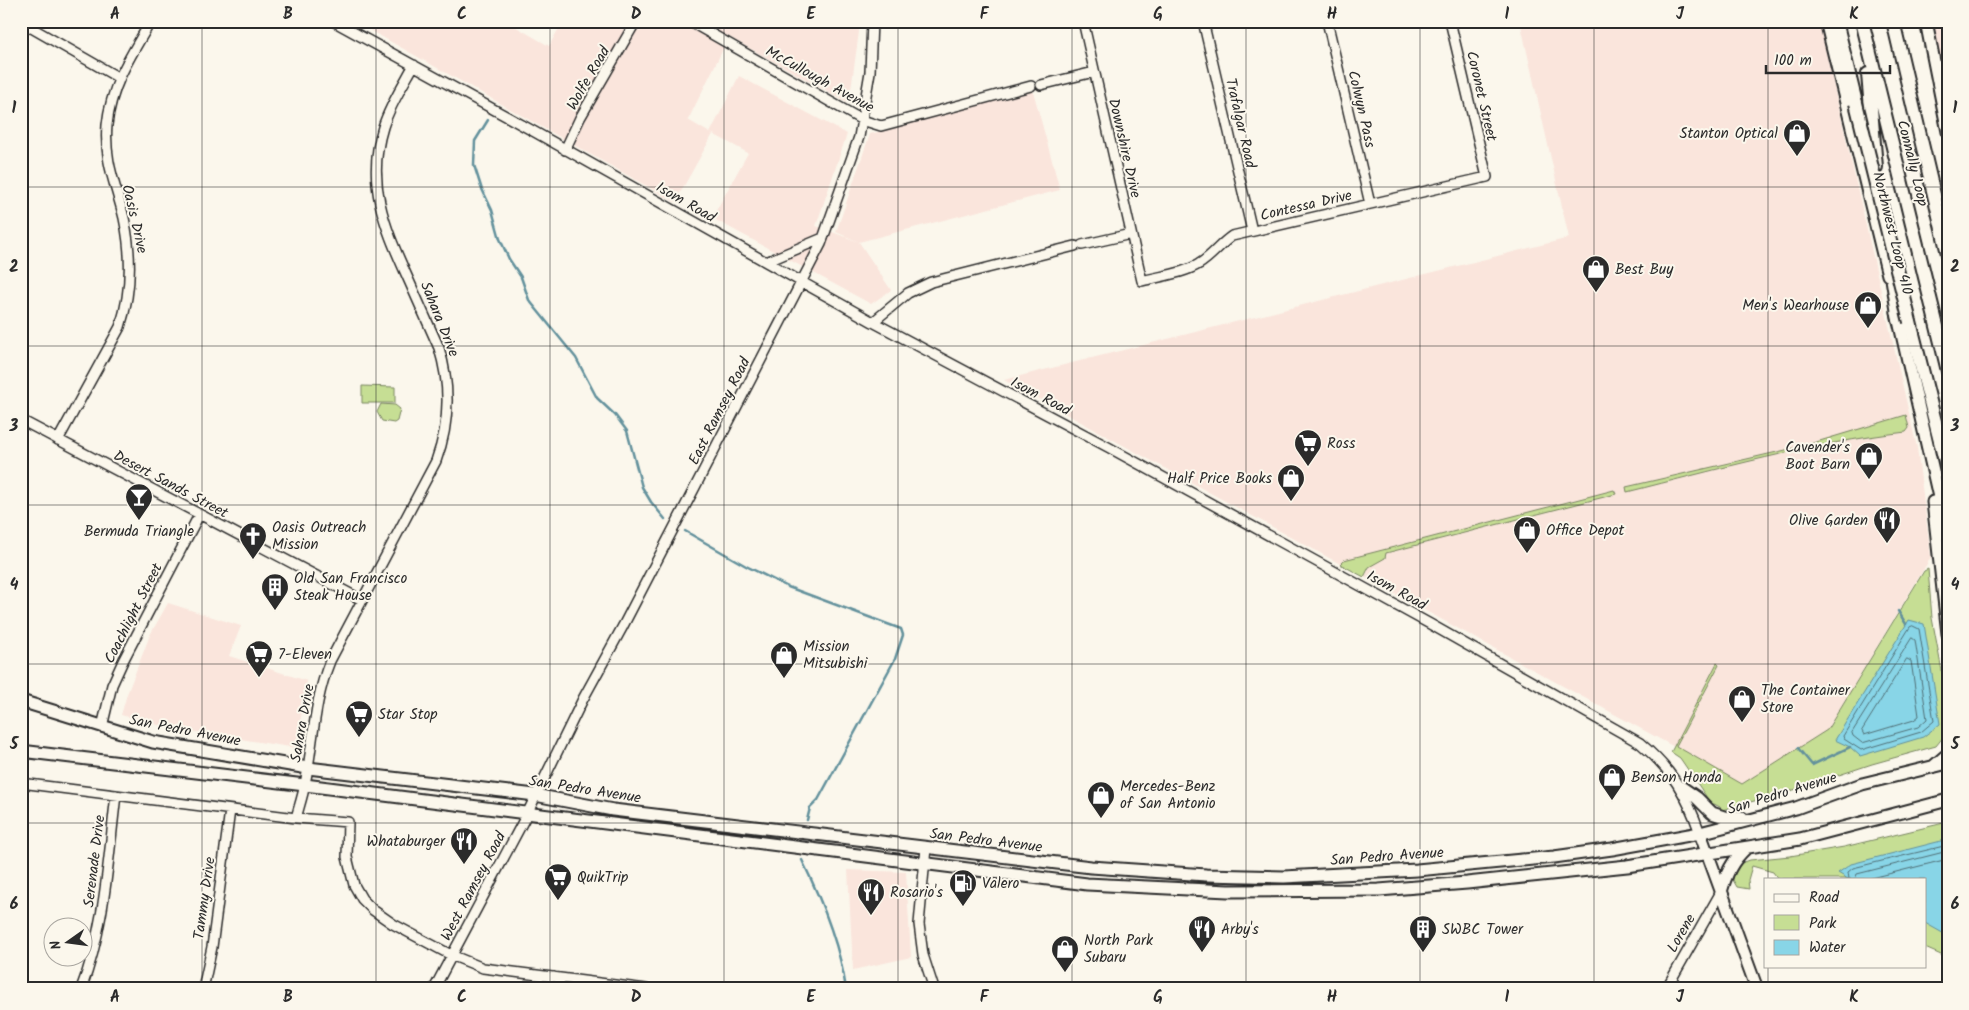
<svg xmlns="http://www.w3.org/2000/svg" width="1969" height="1010" viewBox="0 0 1969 1010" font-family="Kalam,sans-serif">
	<rect width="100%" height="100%" fill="#fbf7ec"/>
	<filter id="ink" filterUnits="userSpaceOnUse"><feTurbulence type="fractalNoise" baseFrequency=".02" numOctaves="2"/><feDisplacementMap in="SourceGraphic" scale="10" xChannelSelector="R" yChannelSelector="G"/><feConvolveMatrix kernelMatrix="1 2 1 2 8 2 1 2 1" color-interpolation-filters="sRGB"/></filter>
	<g filter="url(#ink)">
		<path fill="#fae5dc" d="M354,21H506L549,46L563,21H858L859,32L849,103L729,37L688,120L710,133L739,76L847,134L816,226L859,242L891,290L871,304L712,218L748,153L713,134L675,202Z
			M1520,21H1819L1917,448L1931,557L1827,730L1742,784L1004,380L1569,238Z
			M1931,21H1948V95L1947,91Z
			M1033,91L1060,190L859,242L836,232L870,134Z
			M168,603L241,626L229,656L307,681L296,748L166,727L121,715L127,694L150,635Z
			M848,870L906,872L911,957L853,970Z"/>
		<path fill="#c6de94" stroke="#788460" d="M362,386L395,387V403H362Z
			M381,404L395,405L400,409L397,421L394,423L382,421L377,412Z
			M1906,415L1909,428L1906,432C1811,443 1719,469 1627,492L1626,487L1803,446Z
			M1614,490L1616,494L1386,553L1385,558L1369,567L1364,577L1340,564L1344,560Z
			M1928,569L1932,618L1948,703V731L1936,746L1872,764L1797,789L1722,810L1720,807L1714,804L1712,805L1680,758L1671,752L1717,663L1719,665L1676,746L1742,784L1827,730L1924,571Z
			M1948,822V958L1925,948V879H1778L1773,872L1752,866L1748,880L1749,889L1737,887L1733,880L1734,871L1739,864L1750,860L1790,856L1844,847Z"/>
		<path fill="#88d5e7" stroke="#63919c" d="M1909,620L1924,624L1940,724L1923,737L1860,756L1850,747L1835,740Z
			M1945,840L1948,841V936L1925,923V879H1848L1838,873L1851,864Z"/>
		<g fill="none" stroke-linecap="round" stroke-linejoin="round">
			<path stroke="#506f76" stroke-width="1" d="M1913,626L1919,629L1934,721L1921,732L1861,750L1844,739L1843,736L1910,627Z
				M1912,638L1915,640L1927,719L1918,727L1862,743L1853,736L1852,733Z
				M1907,659L1911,661L1919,716L1914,720L1864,735L1862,731Z
				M1849,879L1848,872L1853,868L1948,845
				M1855,879L1857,874L1948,851
				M1868,879L1948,859"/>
			<path stroke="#63919c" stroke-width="2.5" d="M488,120L475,141L474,165L481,187L492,210L500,239L509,259L521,277L529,300L576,358L597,398L615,415L627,431L642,487L651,502L665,519
				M685,531L746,566L788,587L901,629L903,635L895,659L818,800L810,808L807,820
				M1898,611L1906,624
				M1798,748L1812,765L1850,747
				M802,860C821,899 840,946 846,989"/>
			<g stroke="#2b2b2b" stroke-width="12">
				<path id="minor" d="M333,21L533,131L873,322L1108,447L1430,624L1640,743C1672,770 1686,793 1700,833
					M689,21L862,120L881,126L1031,86
					M1083,21L1142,281C1160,276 1183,274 1199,264C1211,257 1220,244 1232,236L1487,177L1450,21
					M1203,21L1252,231
					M1327,21L1370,204
					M21,30L30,27L119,78
					M1041,85L1094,72
					M565,150L580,118L636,21
					M1082,245L1131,234
					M766,262L823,238
					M873,322L908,293L931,282L1075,246
					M21,420L362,600
					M58,440L120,327C132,290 132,255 124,218C116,185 104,162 107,125C111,85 131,55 151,21
					M102,727L112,685L123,661L199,515
					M21,783L296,818L348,822L347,857L354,885L362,899L373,910L393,924L451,955L483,968L646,989
					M296,818C299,807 303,795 305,784C314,741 313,703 330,661L436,461C450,423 451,387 439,348C428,323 417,299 406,274C384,225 366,182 383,127C390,105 403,85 414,65
					M926,848L919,924L923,955L934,989
					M81,989C105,928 108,860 116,795
					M203,989L212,947L230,810
					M434,989L527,814L583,699L623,626L821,244L859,137L870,72L872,21
					M553,989L554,977
					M1666,989L1721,892"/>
			</g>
			<g stroke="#2b2b2b" stroke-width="15">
				<path id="major" d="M1826,21L1888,275
					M1926,21L1948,132
					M1897,312L1948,537
					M1933,502L1948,634
					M21,701L153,742L308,768L535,795L613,810L1091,867L1206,875L1284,877L1417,870L1554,857L1612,849L1700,833L1796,808L1862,784L1948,763
					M21,751L305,785L1087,884L1228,891L1379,890L1467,883L1627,866L1800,839L1948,800
					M1934,766L1948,754
					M1681,787L1697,798L1712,813L1724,817L1742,818
					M1700,833L1757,989
					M1721,892C1726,874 1732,861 1746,848"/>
			</g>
			<g stroke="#2b2b2b" stroke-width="16">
				<path id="highway" d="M1836,21L1856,103
					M1862,21L1948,371
					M1893,21L1948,254
					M1868,74L1876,167
					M1890,263L1899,320
					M1910,322L1948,473"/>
			</g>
			<use href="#minor" stroke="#fbf7ec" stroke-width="9"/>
			<use href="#major" stroke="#fbf7ec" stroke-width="11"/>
			<use href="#highway" stroke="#fbf7ec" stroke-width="12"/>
			<g stroke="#2b2b2b" stroke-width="16" stroke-linecap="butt">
				<path id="highway-bridge" d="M1856,103L1910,322"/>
			</g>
			<use href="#highway-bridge" stroke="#fbf7ec" stroke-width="12"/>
		</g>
	</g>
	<path fill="none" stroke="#2b2b2b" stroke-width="1" stroke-opacity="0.55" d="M202,21V989M376,21V989M550,21V989M724,21V989M898,21V989M1072,21V989M1246,21V989M1420,21V989M1594,21V989M1768,21V879M21,187H1948M21,346H1948M21,505H1948M21,664H1948M21,823H1948M1768,966V989"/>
	<defs>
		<g id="shop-pin" transform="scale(1.4375)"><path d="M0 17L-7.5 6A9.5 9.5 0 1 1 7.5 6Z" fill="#2b2b2b" stroke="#fbf7ec"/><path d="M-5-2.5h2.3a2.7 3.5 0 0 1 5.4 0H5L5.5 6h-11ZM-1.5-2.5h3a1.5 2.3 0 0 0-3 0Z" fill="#fff"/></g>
		<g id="supermarket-pin" transform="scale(1.4375)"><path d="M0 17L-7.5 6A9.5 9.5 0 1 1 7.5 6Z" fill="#2b2b2b" stroke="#fbf7ec"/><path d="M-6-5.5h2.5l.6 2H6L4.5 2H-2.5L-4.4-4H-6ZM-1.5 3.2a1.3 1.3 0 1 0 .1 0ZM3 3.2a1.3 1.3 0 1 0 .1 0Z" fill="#fff"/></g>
		<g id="bar-pin" transform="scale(1.4375)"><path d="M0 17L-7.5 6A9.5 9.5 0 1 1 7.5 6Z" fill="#2b2b2b" stroke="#fbf7ec"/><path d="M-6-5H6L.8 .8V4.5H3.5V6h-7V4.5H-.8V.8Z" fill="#fff"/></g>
		<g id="restaurant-pin" transform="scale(1.4375)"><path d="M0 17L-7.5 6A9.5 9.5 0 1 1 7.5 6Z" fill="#2b2b2b" stroke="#fbf7ec"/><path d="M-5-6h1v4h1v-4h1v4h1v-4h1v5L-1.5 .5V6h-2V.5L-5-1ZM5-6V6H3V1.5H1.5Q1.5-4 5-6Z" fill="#fff"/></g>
		<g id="church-pin" transform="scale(1.4375)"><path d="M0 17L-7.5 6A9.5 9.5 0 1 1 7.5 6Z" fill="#2b2b2b" stroke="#fbf7ec"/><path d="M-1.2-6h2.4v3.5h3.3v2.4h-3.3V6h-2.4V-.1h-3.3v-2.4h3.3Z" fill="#fff"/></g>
		<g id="building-pin" transform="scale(1.4375)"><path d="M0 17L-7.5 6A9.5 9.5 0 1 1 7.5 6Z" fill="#2b2b2b" stroke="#fbf7ec"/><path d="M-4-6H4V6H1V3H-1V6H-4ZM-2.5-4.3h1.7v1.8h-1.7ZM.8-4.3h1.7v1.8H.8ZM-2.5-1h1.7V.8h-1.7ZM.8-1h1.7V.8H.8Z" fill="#fff"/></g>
		<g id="fuel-pin" transform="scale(1.4375)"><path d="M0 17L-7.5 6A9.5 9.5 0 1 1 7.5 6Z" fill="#2b2b2b" stroke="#fbf7ec"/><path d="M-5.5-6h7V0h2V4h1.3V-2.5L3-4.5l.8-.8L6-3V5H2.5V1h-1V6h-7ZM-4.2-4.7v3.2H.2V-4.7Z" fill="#fff"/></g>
	</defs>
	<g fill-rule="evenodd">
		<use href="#shop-pin" x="1797" y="133"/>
		<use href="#shop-pin" x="1596" y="269"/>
		<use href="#shop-pin" x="1868" y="305"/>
		<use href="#supermarket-pin" x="1308" y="443"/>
		<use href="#shop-pin" x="1869" y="456"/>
		<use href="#shop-pin" x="1291" y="478"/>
		<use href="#bar-pin" x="139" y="497"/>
		<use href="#restaurant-pin" x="1887" y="520"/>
		<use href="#shop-pin" x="1527" y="530"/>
		<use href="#church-pin" x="253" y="536"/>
		<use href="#building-pin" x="275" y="587"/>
		<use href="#supermarket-pin" x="259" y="654"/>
		<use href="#shop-pin" x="784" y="655"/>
		<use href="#shop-pin" x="1742" y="699"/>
		<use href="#supermarket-pin" x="359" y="714"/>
		<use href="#shop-pin" x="1612" y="777"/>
		<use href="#shop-pin" x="1101" y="795"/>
		<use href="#restaurant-pin" x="464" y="841"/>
		<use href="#supermarket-pin" x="558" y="877"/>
		<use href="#fuel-pin" x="963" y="883"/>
		<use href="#restaurant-pin" x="871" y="892"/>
		<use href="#restaurant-pin" x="1202" y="929"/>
		<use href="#building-pin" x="1423" y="929"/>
		<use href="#shop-pin" x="1065" y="949"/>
	</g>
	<g text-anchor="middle" stroke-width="4" stroke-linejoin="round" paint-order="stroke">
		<g font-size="15" fill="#2b2b2b" stroke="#fbf7ec">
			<text transform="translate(588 78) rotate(-60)" y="5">Wolfe Road</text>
			<text transform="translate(820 79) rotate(29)" y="5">McCullough Avenue</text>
			<text transform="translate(1482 96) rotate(77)" y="5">Coronet Street</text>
			<text transform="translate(1362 109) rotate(77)" y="5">Colwyn Pass</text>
			<text transform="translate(1241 123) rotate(77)" y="5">Trafalgar Road</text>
			<text transform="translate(1125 148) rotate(77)" y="5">Downshire Drive</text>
			<text transform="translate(1913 163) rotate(76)" y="5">Connally Loop</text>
			<text transform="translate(686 202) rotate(30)" y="5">Isom Road</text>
			<text transform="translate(1306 205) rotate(-13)" y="5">Contessa Drive</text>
			<text transform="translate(135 219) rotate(77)" y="5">Oasis Drive</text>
			<text transform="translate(1893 233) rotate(76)" y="5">Northwest Loop 410</text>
			<text transform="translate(440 319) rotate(68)" y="5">Sahara Drive</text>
			<text transform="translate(1041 396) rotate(28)" y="5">Isom Road</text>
			<text transform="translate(719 411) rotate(-63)" y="5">East Ramsey Road</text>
			<text transform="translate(171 484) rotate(28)" y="5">Desert Sands Street</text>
			<text transform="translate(1397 590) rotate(29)" y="5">Isom Road</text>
			<text transform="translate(133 613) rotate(-63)" y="5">Coachlight Street</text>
			<text transform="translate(302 723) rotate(-80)" y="5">Sahara Drive</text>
			<text transform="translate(185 730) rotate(11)" y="5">San Pedro Avenue</text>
			<text transform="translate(585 789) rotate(9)" y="5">San Pedro Avenue</text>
			<text transform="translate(1782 793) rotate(-17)" y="5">San Pedro Avenue</text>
			<text transform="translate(986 840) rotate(7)" y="5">San Pedro Avenue</text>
			<text transform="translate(1387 856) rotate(-4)" y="5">San Pedro Avenue</text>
			<text transform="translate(94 861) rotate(-83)" y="5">Serenade Drive</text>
			<text transform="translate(473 886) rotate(-62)" y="5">West Ramsey Road</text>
			<text transform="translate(204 898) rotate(-82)" y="5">Tammy Drive</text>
			<text transform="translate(1681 933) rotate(-60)" y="5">Lorene</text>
		</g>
		<g font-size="15" fill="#2b2b2b" stroke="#fbf7ec" text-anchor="start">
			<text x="1778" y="138" text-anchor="end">Stanton Optical</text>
			<text x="1615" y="274">Best Buy</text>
			<text x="1849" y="310" text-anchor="end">Men's Wearhouse</text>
			<text x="1327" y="448">Ross</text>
			<text x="1850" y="452" text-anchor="end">Cavender's<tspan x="1850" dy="17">Boot Barn</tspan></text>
			<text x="1272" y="483" text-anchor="end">Half Price Books</text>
			<text x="1868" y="525" text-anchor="end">Olive Garden</text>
			<text x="272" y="532">Oasis Outreach<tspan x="272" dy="17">Mission</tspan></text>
			<text x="1546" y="535">Office Depot</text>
			<text x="139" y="536" text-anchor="middle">Bermuda Triangle</text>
			<text x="294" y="583">Old San Francisco<tspan x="294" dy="17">Steak House</tspan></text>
			<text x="803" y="651">Mission<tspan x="803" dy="17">Mitsubishi</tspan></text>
			<text x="278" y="659">7-Eleven</text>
			<text x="1761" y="695">The Container<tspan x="1761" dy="17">Store</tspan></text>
			<text x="378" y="719">Star Stop</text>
			<text x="1631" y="782">Benson Honda</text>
			<text x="1120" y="791">Mercedes-Benz<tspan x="1120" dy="17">of San Antonio</tspan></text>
			<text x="445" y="846" text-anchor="end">Whataburger</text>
			<text x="577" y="882">QuikTrip</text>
			<text x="982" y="888">Valero</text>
			<text x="890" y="897">Rosario's</text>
			<text x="1221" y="934">Arby's</text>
			<text x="1442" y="934">SWBC Tower</text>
			<text x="1084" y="945">North Park<tspan x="1084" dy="17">Subaru</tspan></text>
		</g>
	</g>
	<rect width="1969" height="1010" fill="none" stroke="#fbf7ec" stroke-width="55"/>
	<rect x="1764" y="878" width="162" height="90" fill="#fbf7ec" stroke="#a8a59f"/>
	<rect x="1774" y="894" width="25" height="8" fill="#fbf7ec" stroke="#a8a59f"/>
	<text x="1809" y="902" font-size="15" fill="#2b2b2b">Road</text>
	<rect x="1774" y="915" width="25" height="15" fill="#c6de94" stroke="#a8a59f"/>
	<text x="1809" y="928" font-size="15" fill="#2b2b2b">Park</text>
	<rect x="1774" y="940" width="25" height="15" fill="#88d5e7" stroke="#a8a59f"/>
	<text x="1809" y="952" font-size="15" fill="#2b2b2b">Water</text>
	<g transform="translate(68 942) rotate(256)"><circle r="24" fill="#fbf7ec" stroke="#a8a59f"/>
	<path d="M0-4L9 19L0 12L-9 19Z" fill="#2b2b2b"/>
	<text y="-8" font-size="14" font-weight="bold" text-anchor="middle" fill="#2b2b2b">N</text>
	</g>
	<path d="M1766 65v8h124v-8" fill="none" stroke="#2b2b2b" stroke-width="2.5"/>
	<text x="1774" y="65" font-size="15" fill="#2b2b2b" stroke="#fbf7ec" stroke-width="4" paint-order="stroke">100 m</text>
	<rect x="28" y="28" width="1914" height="954" fill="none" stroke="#2b2b2b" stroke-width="2"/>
	<g font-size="16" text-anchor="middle" font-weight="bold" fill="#2b2b2b">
		<text x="115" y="19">A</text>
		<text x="288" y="19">B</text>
		<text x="462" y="19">C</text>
		<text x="636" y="19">D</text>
		<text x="811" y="19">E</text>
		<text x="984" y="19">F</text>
		<text x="1158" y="19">G</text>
		<text x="1332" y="19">H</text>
		<text x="1507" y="19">I</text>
		<text x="1680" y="19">J</text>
		<text x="1854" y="19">K</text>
		<text x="14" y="113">1</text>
		<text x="1955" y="113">1</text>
		<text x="14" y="272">2</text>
		<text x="1955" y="272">2</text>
		<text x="14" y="431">3</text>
		<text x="1955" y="431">3</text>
		<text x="14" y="590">4</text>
		<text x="1955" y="590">4</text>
		<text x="14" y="749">5</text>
		<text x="1955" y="749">5</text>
		<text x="14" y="909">6</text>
		<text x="1955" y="909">6</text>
		<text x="115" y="1002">A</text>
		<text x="288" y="1002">B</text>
		<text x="462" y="1002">C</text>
		<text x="636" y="1002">D</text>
		<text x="811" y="1002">E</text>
		<text x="984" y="1002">F</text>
		<text x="1158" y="1002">G</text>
		<text x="1332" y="1002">H</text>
		<text x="1507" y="1002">I</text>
		<text x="1680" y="1002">J</text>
		<text x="1854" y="1002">K</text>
	</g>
</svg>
